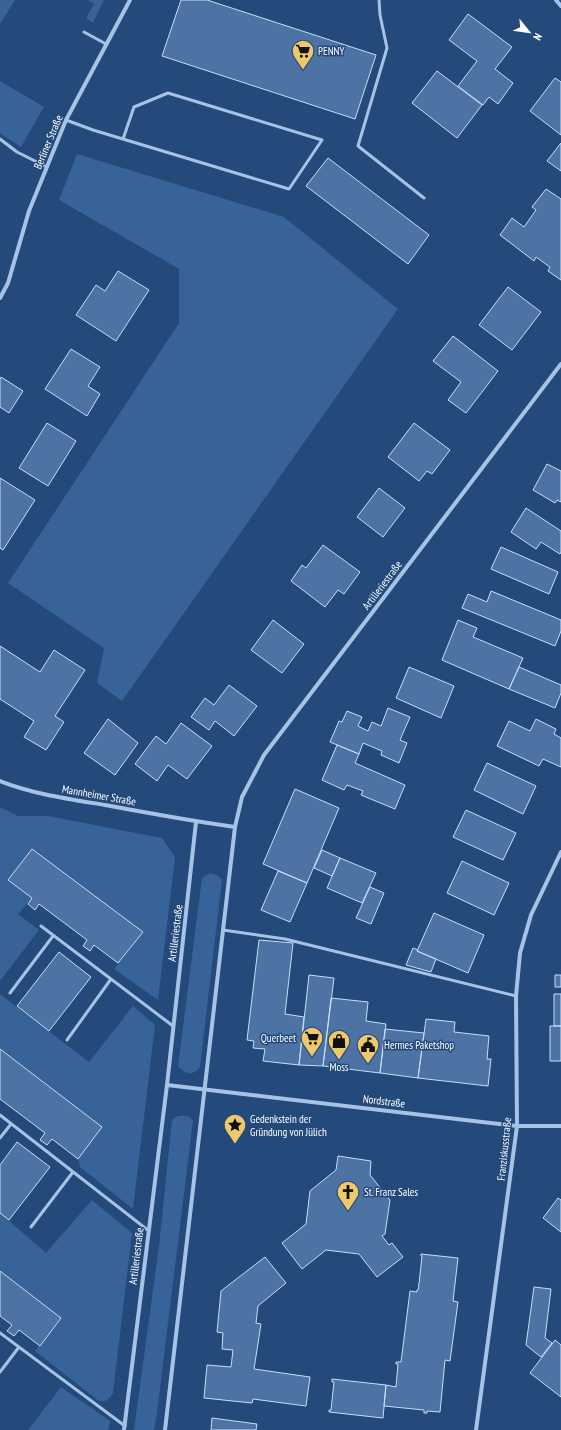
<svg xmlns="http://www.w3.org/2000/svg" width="561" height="1430" viewBox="0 0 561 1430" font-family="'PT Sans Narrow',sans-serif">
	<rect width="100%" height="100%" fill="#234a7b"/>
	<path fill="#376398" d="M0,0H15L0,24Z
		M88,0H104L93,23L86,18L94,4Z
		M0,81L44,107L21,147L0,133Z
		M77,154L284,217L398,309L122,701L97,683L104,648L8,583L179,323V269L59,200Z
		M0,807L18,816H48L162,838L175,857L158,1000L114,969L143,932L32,849L8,880L32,898L18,914L39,930L0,981Z
		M210,873L217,875L222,880L200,1067C192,1077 185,1074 178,1066L202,878Z
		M0,994L89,1062L133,1006L155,1025L133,1209L80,1167L78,1159L102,1127L0,1049Z
		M178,1116H187L193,1120L157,1413L154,1430H134L159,1246L172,1120Z
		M92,1200L132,1233L113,1393C109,1400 106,1402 99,1401L35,1351L61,1318L0,1271V1213L46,1253Z
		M61,1387L110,1421L108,1430H28Z"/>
	<path fill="#4c73a3" stroke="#c9ddf4" d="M181,0H207L376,55L355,119L162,56Z
		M468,14L512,47L495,69L513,83L498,104L489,97L483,105L458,86L477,61L449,40Z
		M437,71L482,105L457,138L412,103Z
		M555,78L561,82V135L530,111Z
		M561,143V171L547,161Z
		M328,158L429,235L408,264L306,186Z
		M546,189L561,199V280L548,271L550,267L536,257L534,261L500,235L512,218L524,227L536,210L532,207Z
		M118,271L149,290L116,341L76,315L96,285L105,291Z
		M508,287L541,312L512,350L479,325Z
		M453,336L498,371L466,413L448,400L461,382L433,361Z
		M71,349L100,367L88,386L100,394L87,416L45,389Z
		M1,377L23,391L9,413L0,407V379Z
		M47,423L76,441L48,486L19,468Z
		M414,423L450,450L432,474L427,471L419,481L388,457Z
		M547,464L561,471V502L557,500L555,503L533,490Z
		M0,478L35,500L3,550L0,548Z
		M379,488L405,508L383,537L357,517Z
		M526,508L561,531V552L560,554L541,542L536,549L511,532Z
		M323,545L360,572L344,594L338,590L325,607L291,581L302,565L306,568Z
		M501,547L558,572L549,594L491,569Z
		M491,591L561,620V631L555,646L462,608L468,594L487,602Z
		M273,620L304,644L282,673L251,650Z
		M458,620L477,628L473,637L523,658L509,689L442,660Z
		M0,646L40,672L54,650L85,670L55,716L64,722L46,750L24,737L34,721L0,699Z
		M409,667L454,686L441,718L396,698Z
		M519,667L561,685V693L555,708L509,689Z
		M229,685L257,706L234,736L215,721L209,730L191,717L205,698L214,705Z
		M388,708L410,717L400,740L407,743L399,763L381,755L382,751L363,743L359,754L330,742L339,721L342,722L347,711L362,717L358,726L368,731L372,722L381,726Z
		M108,719L138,743L115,775L84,753Z
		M536,719L556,729L554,734L561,738V767L543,759L539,766L497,746L509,721L530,731Z
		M181,723L212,746L187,779L168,765L157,781L135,764L156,736L166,744Z
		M337,745L359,754L355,763L405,785L395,809L361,795L363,791L347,785L344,790L322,780Z
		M487,763L536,786L523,814L474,790Z
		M295,789L339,808L307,883L263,864Z
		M466,810L516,833L503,860L453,837Z
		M32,849L143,932L118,963L94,945L90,951L83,946L87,940L39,904L35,910L28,904L32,898L8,880Z
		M322,850L340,858L332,876L314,868Z
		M340,858L376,873L362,903L327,888Z
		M462,861L509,883L494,915L447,893Z
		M278,871L307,883L290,922L261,910Z
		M370,887L384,893L371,924L356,918Z
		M434,913L484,935L468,973L417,951Z
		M259,940L293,943L285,1014L304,1017L299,1065L263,1061L265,1049L253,1048L254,1041L247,1040Z
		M413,948L418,950L417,951L436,959L431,972L406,965Z
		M59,952L91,977L49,1031L17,1006Z
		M309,975L334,978L323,1066L299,1065Z
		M555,975H561V987H555Z
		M554,994H561V1026H554Z
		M331,998L368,1002L366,1021L386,1024L380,1073L323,1066Z
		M426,1019L455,1022L454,1032L489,1036L487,1059H491L488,1086L418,1078Z
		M550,1026H561V1061H550Z
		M385,1029L424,1033L418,1078L380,1073Z
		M0,1049L102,1127L78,1159L52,1139L47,1145L40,1140L45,1133L0,1099Z
		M17,1142L50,1167L9,1220L0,1213V1165Z
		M338,1156L371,1161L370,1175L390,1200L385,1234L382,1236L389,1245L392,1243L403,1257L377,1277L359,1254L326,1250L302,1269L282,1243L306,1224L310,1191L336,1170Z
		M558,1198L561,1200V1232L543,1218Z
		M421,1254L458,1258L453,1301L458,1302L450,1361L445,1360L440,1412L427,1411V1413H424V1410L384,1406L386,1385L396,1387L398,1364H396V1362H401L410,1291L417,1292V1290H418L419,1286L418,1285L419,1284L422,1256H421Z
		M265,1257L286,1283L258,1306L256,1323L261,1324L254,1369L310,1377L306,1406L253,1399L252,1403L204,1398L207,1365L231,1367L233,1350L222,1349L223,1333L217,1332L221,1291Z
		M0,1271L61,1318L40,1346L19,1330L14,1336L7,1331L12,1325L0,1316Z
		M534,1287L551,1289L545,1338L552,1343L541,1357L526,1345Z
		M555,1340L561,1345V1397L530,1373Z
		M332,1379L386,1385L383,1418L329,1412V1410H331L334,1382H332Z
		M212,1418L257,1424L256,1430H211Z"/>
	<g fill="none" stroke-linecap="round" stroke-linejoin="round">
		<path stroke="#a6c3e5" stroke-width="3" d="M379,0L380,15L387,48L358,146L424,198
			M84,32L106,44
			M66,120L93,130L289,189L322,140L168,93L134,107L123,139
			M0,139L17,152L47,167
			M41,926L173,1026
			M223,930L285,939L516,996
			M10,993L53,936
			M67,1040L111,979
			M0,1115L149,1231
			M0,1138L11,1124
			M31,1227L73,1172
			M0,1333L125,1426
			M0,1372L19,1347"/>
		<path stroke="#a6c3e5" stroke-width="4" d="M556,0L561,6
			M0,298L8,283L29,211L66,120L130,0
			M0,781C33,794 69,799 105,805C148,813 191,821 235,827
			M167,1085L517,1126H561
			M124,1430L167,1085L196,822
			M165,1430L235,827L242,797L264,755L561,364
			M476,1430L517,1126L516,996L520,953L531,915L561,852"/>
	</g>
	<defs>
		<g id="supermarket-pin" transform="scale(1.15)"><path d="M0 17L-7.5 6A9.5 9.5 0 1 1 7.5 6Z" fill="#efc86a" stroke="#234a7b"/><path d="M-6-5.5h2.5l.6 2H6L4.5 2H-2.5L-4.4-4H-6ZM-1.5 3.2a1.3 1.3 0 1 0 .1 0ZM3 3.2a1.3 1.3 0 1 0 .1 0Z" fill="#111"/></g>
		<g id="shop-pin" transform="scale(1.15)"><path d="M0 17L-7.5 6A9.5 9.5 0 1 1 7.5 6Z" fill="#efc86a" stroke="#234a7b"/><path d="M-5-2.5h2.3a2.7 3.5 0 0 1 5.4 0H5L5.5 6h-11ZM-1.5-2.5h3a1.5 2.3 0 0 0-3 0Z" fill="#111"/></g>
		<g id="civic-pin" transform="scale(1.15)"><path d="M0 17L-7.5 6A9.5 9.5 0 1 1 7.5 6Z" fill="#efc86a" stroke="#234a7b"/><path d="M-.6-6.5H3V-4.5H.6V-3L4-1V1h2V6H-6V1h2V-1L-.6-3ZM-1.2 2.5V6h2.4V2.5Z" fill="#111"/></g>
		<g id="sight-pin" transform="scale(1.15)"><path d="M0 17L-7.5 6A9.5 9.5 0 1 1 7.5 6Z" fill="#efc86a" stroke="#234a7b"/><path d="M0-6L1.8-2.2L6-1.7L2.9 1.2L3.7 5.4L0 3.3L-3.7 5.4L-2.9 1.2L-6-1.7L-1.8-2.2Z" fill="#111"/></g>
		<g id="church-pin" transform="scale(1.15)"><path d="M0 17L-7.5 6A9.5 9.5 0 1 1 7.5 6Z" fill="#efc86a" stroke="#234a7b"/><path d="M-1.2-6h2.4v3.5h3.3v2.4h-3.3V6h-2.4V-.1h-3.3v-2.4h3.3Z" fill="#111"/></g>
	</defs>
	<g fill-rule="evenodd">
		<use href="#supermarket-pin" x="303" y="51"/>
		<use href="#supermarket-pin" x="312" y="1038"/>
		<use href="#shop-pin" x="339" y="1041"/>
		<use href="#civic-pin" x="368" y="1045"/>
		<use href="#sight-pin" x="235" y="1125"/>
		<use href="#church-pin" x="348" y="1192"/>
	</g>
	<g text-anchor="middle" stroke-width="3" stroke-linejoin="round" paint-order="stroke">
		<g font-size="11" fill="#fff" stroke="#234a7b" text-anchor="start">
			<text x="318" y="55">PENNY</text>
			<text x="296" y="1042" text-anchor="end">Querbeet</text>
			<text x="384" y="1049">Hermes Paketshop</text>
			<text x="339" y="1071" text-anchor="middle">Moss</text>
			<text x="250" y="1123">Gedenkstein der<tspan x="250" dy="13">Gründung von Jülich</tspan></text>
			<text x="364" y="1196">St. Franz Sales</text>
		</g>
		<g font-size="11" fill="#fff" stroke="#234a7b">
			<text transform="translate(48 142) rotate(-67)" y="4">Berliner Straße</text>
			<text transform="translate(382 585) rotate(-53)" y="4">Artilleriestraße</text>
			<text transform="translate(99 795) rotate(10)" y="4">Mannheimer Straße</text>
			<text transform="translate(175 933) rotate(-83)" y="4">Artilleriestraße</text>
			<text transform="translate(384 1101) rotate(7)" y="4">Nordstraße</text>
			<text transform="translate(504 1149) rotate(-84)" y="4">Franziskusstraße</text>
			<text transform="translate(136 1256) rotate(-83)" y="4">Artilleriestraße</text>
		</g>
	</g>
	<g transform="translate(529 32) rotate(119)" stroke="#234a7b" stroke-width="3" paint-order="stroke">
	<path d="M0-3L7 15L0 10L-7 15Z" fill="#ffffff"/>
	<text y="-6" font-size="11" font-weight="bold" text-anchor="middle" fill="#ffffff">N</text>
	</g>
</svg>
